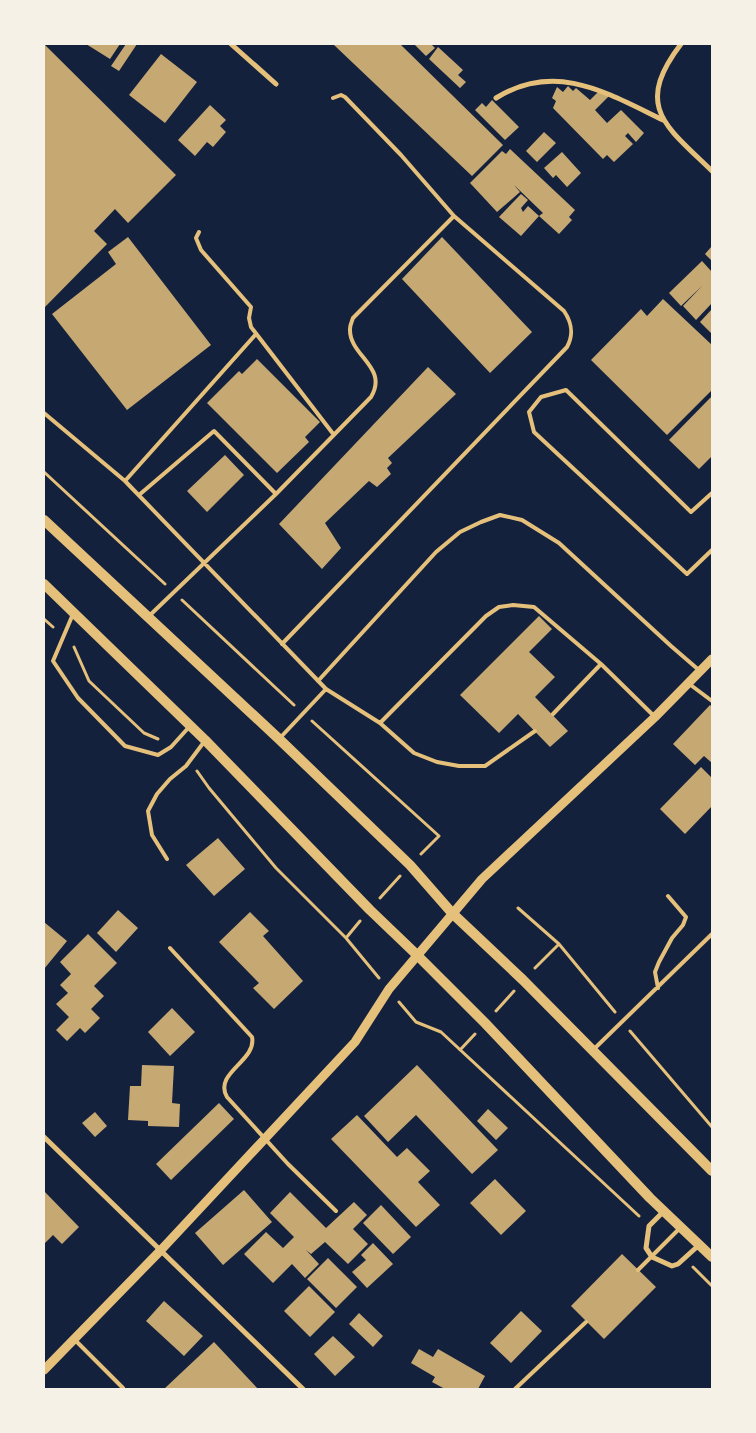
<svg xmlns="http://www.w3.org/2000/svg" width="756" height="1433" viewBox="0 0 756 1433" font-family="'Titillium Web',sans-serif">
	<rect width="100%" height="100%" fill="#14213d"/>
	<path fill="#c6a872" d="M44,44L176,175L128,223L115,209L94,231L107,244L44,308Z
		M86,44H120L110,59Z
		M126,44H137L119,71L111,66Z
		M335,44H400L503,145L472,176L334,45Z
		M414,44H431L435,48L426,56Z
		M438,47L463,70L458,75L466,82L460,88L429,59Z
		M161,54L197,82L165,123L129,95Z
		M568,86L573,91L576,88L590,100L599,91L610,95L595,110L607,123L621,110L644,133L636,142L628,133L625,136L633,144L614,162L607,155L603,159L553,108L556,101L552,98L557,87L563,92Z
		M492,100L519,127L505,140L475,110L482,103L486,107Z
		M210,105L226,120L220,126L226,132L213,147L207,142L195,156L178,140Z
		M544,132L556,143L537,162L526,151Z
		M510,149L575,210L569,217L572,220L559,234L539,216L543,213L514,185L520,192L497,212L470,183L502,151L506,154Z
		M562,152L581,173L567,187L556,175L553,178L544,168Z
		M521,194L528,200L521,208L523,212L528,206L539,216L521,236L499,217Z
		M128,237L211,345L127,410L52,314L116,264L108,252Z
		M442,237L532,332L490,373L402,279Z
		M712,246V261L705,254Z
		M702,261L712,272V303L696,320L683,306L702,286L681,306L669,293Z
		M663,299L712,345V390L667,435L591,360L641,309L647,316Z
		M712,309V334L700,322Z
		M257,359L320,422L305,437L309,442L277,473L207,403L239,371L242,374Z
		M428,367L456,394L388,458L392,463L387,468L391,474L377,487L369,481L325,523L341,548L322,569L279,524Z
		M712,396V456L699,469L669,440Z
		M225,455L244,475L207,512L187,491Z
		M539,616L552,629L529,652L555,677L535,697L568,731L550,747L518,714L499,733L460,695Z
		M710,705L712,707V763L704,756L695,765L673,744Z
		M701,767L712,778V806L685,834L660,809Z
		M218,838L245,869L214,896L186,865Z
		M118,910L138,928L116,952L97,933Z
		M250,912L269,931L263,936L303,981L274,1009L253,988L259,983L219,942Z
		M44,922L67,941L44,969Z
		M88,934L117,963L94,986L104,996L91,1009L100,1018L85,1033L80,1028L67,1041L56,1030L69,1017L56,1004L68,993L60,985L71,974L60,962Z
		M172,1008L195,1032L170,1056L148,1032Z
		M142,1065L174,1066L172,1103L180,1104L179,1127L148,1126V1121L128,1120L130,1086H141Z
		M417,1065L498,1150L472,1174L416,1115L388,1142L364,1116Z
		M219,1103L234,1119L171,1180L156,1164Z
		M488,1109L508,1128L496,1140L477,1121Z
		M95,1112L107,1126L95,1137L82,1123Z
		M357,1115L397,1157L407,1148L430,1171L418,1182L440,1205L416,1227L331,1139Z
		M495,1179L526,1211L501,1235L470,1203Z
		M244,1190L272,1222L223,1265L195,1233Z
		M44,1191L79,1227L62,1244L53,1235L44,1244Z
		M290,1192L326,1228L354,1202L367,1215L353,1229L368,1244L348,1264L325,1242L311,1254L306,1250L319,1264L305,1278L292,1264L273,1283L244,1254L266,1232L283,1248L294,1237L270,1213Z
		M381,1205L411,1237L393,1254L363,1223Z
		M373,1243L393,1264L367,1288L352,1272L366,1260L361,1255Z
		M622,1254L656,1287L604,1339L571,1306Z
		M328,1258L357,1287L336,1308L307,1279Z
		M309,1286L335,1312L310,1337L284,1311Z
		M164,1301L203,1336L184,1356L146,1321Z
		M521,1311L542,1331L511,1363L490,1343Z
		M359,1313L383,1336L373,1347L349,1324Z
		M333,1336L355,1357L335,1376L314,1354Z
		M214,1342L258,1389H164Z
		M419,1349L433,1357L438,1349L485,1376L478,1389H445L432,1382L435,1377L411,1363Z"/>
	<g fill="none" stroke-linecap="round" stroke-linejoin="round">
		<path stroke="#e5c07b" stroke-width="3" d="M44,472L165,584
			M182,600L294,705
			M44,619L53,627
			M74,647L89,681L144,733L158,739
			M312,721L439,836L421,854
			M197,771L209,788L276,868L346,938L379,978
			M380,898L400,876
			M518,908L559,944L615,1012
			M346,938L360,921
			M535,968L559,944
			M399,1002L416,1022L441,1032L639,1216
			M496,1011L514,991
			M630,1031L712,1127
			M460,1050L475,1034
			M693,1267L712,1286"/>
		<path stroke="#e5c07b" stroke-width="4" d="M199,232L196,238L201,250L251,307L249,318L251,327L334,435
			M44,413L125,481L326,689
			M125,481L256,334
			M712,493L691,512L566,390L541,397L529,412L534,432L687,574L712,550
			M276,494L371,397C389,367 349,356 350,329C350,325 352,321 353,318L454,216L401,155L345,97L341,95L333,98
			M139,495L214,431L276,494L148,617
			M73,614L53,661L78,698L125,746L158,755L171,747L190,726
			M282,644L567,347C574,334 572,323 564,311L454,216
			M318,681L436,552L460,532L481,522L500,515L522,520L559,543L671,646L700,671
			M688,683L712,701
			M553,714L601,664L655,717
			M380,723L486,616L499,607L513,605L534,607L601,664
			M279,739L326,689L380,723L414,753L437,762L459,766H485L535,731
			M167,859L152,835L148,811L157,794L170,779L186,766L204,742
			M170,948L252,1037C257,1061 213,1073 227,1097L288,1164L336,1211
			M658,988L655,972L659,962L672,938L683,925L686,917L668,896
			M593,1050L712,934
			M638,1270L681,1227
			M75,1340L123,1388
			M515,1389L586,1322"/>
		<path stroke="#e5c07b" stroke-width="5" d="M231,44L276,84
			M681,44C633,107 666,126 712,171
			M496,98C556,61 607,93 663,120
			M44,1137L303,1389
			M664,1211L649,1226L646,1248L652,1257L672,1266L678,1264L699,1245"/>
		<path stroke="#e5c07b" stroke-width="9" d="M44,1370L161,1250L355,1042L389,989L482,879L655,717L712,659"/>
		<path stroke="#e5c07b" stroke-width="10" d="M44,520L279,739L410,865L452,913L523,980L712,1171
			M44,584L205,740L370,910L417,955L485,1023L650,1198L712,1257"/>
	</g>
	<rect width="756" height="1433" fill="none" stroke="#f6f1e7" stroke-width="90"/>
</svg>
